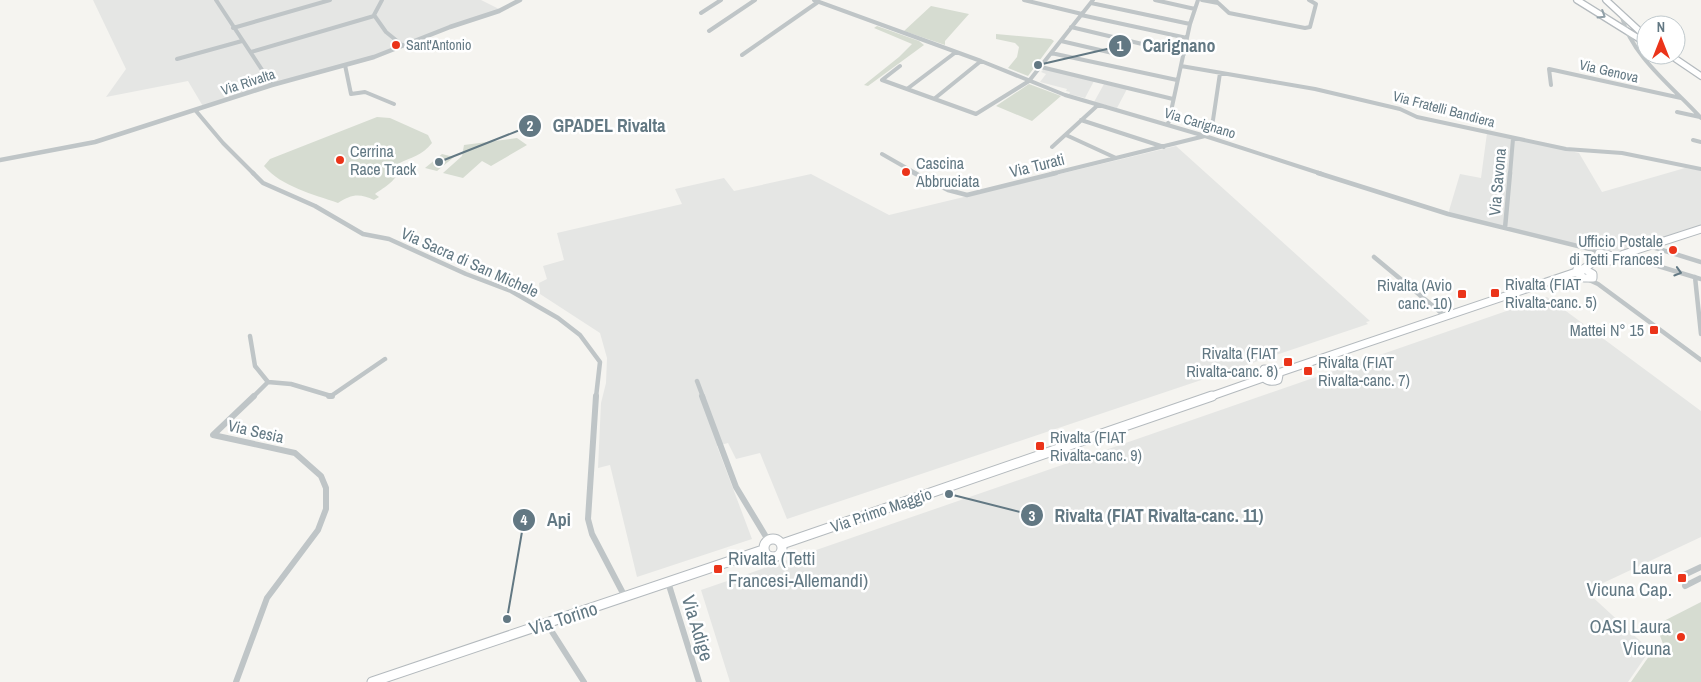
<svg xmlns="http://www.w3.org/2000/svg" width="1701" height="682" viewBox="0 0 1701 682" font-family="'Archivo Narrow',sans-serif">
	<rect width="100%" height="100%" fill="#f5f4f0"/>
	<path fill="#e5e6e4" d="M93,0H481L499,9L360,61L272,85L204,108L188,81L106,97L126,69Z
		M1044,69L1094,81L1085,98L1069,94L1070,92L1066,91L1067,89L1040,82L1046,74L1041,72Z
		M1104,84L1127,89L1117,108L1094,102Z
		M1487,133L1579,153L1602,192L1685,168L1701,170V229L1629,252L1586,248L1448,214L1460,174L1481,178Z
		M1176,146L1370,321L1366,322L1368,324L787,519L760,453L736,459L728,443L717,446L752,539L637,577L610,465L598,468L601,403L606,383L607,358L600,333L540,294L539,283L547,279L543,266L564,260L557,233L682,204L675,189L724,178L734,191L811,174L889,215Z
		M1547,297L1701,411V537L1586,591L1650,650L1628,682H730L701,590Z"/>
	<path fill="#d6dcd1" d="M931,6L969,14L945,41V45L904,31Z
		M877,26L919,41L924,45L868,86L864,85L899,57L912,44L874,28Z
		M996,34L1051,39L1054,41L1028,76L1008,68L1017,57L1019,47L1015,43L996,39Z
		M1029,84L1061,96L1032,121L996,106Z
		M377,117L390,118L428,135L432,143C422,156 411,157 398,164C401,179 386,186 375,194L379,197L374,200C360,193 351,194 338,203C313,194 282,187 264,166L270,159Z
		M517,138L527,145L491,166L482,161L463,178L443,173L462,156L464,145Z
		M442,154L454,157L437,171L425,168Z
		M1701,602V682H1631L1654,649L1661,656L1666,652L1656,625Z"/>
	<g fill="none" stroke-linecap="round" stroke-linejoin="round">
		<g stroke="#b4babe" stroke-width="8">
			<path id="secondary-far2" d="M1577,0L1646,43
				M1606,0L1646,37
				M1670,55L1701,76"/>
		</g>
		<g stroke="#b4babe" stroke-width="9">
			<path id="secondary-far1" d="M1598,257L1610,261L1624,254L1701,229
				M1577,269L1586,270L1593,274V278H1584L1576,272Z
				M1583,269L1597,260L1599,253L1609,255L1612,260
				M1264,369L1273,370L1279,375L1278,380C1271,383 1265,381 1261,374Z
				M1278,373L1576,272
				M1209,397L1263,378"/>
		</g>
		<g stroke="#b4babe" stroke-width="11">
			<path id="secondary" d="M764 548a9 9 0 1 1 18 0a9 9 0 1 1-18 0Z
				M782,544L1212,396
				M372,682L763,550"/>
		</g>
		<path stroke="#bfc5c7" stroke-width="4" d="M216,0L272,85
			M382,0L374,15L386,32L402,45
			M814,0L981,61L1065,95L1205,136L1322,174
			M1024,0L1082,14
			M1155,0L1195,9
			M1202,0L1218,3
			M1215,0L1229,13L1305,28L1310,27L1316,4L1309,0
			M1091,3L1190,24
			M701,13L721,0
			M1081,15L1187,38
			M1622,17C1631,56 1675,89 1701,118
			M1071,27L1184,54
			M233,28L330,0
			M709,31L755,0
			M1061,41L1117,54
			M251,52L374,16
			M1051,53L1177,80
			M742,55L818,2
			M177,59L242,41
			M345,65L351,94L365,92L394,104
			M900,66L882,80L976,114L1029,81L1093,0
			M1181,66L1315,89L1400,109L1417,117L1566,149L1622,153L1701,169
			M1041,67L1173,99
			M1551,85L1549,69L1681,98
			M907,89L956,52
			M934,99L981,61
			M196,111L223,143L254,174
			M1677,112L1700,117
			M1081,120L1164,147
			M1168,125L1190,24L1198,0
			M1066,135L1116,158
			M1205,136L1213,120L1220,73
			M1693,140L1701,142
			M1052,147L1098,105
			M882,154L917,174
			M1051,174L1205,136
			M1510,174L1513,139"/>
		<path stroke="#bfc5c7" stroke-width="4.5" d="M253,173L263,183L315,206L363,234L389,239L466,274L511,291L558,318L580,335L600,362L596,397
			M914,173L948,190L967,195L1056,173
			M1318,173L1448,214L1602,252
			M1505,228L1510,173
			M1649,246L1701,262
			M1629,252L1645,262L1701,279
			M1374,257L1445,316
			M1695,277L1701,334
			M1587,279L1598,284L1701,360
			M250,336L255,366L268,382
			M697,381L703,397
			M253,397L268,382L291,384L331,396L385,359"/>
		<path stroke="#bfc5c7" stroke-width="6" d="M329,396H332
			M596,396L588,519L592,534L625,597
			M702,396L736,487L768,540
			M1684,575L1701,567
			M668,582L699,682
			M1685,586L1701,578
			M547,624L584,682
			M236,682L267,598L318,530L326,509V488L321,476L295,453L213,435L254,396"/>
		<path stroke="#bfc5c7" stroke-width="4.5" d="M0,160L95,142L272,85L374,57L450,27L499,11L520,0"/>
		<use href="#secondary-far2" stroke="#fff" stroke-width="5.5"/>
		<use href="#secondary-far1" stroke="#fff" stroke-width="7"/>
		<use href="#secondary" stroke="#fff" stroke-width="9"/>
	</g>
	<defs><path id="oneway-chevron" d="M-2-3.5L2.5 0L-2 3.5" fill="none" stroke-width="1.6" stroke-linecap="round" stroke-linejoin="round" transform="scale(1.25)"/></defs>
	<use stroke="#91a0a8" href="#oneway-chevron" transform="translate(1602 15) rotate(32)"/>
	<use stroke="#627883" href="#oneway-chevron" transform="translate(1678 272) rotate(17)"/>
	<g fill="#eb341a" stroke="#fff" stroke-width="2">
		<circle cx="396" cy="45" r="5"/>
		<circle cx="340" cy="160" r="5"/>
		<circle cx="906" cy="172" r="5"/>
		<circle cx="1673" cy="250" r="5"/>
		<rect x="1490" y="288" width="10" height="10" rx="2.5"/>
		<rect x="1457" y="289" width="10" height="10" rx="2.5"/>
		<rect x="1649" y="325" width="10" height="10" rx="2.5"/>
		<rect x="1283" y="357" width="10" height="10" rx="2.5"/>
		<rect x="1303" y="366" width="10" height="10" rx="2.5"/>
		<rect x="1035" y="441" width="10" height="10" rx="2.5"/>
		<rect x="713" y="564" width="10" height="10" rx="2.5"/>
		<rect x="1677" y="573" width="10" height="10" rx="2.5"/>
		<circle cx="1681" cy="637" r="5"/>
	</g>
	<g text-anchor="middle" stroke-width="5" stroke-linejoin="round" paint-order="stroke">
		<g font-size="14" fill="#627883" stroke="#fff" text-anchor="start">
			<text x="406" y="50">Sant'Antonio</text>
		</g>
		<g font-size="14" fill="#627883" stroke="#fff">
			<text transform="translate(1609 71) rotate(13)" y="5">Via Genova</text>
			<text transform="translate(248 82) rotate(-18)" y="5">Via Rivalta</text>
			<text transform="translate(1444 109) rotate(15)" y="5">Via Fratelli Bandiera</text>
			<text transform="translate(1200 123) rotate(17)" y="5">Via Carignano</text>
		</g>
		<g font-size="16" fill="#627883" stroke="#fff" text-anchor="start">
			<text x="350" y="157">Cerrina<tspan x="350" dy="18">Race Track</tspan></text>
			<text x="916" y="169">Cascina<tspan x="916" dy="18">Abbruciata</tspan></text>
			<text x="1663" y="247" text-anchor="end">Ufficio Postale<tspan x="1663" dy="18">di Tetti Francesi</tspan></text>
			<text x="1505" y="290">Rivalta (FIAT<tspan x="1505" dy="18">Rivalta-canc. 5)</tspan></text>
			<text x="1452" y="291" text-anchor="end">Rivalta (Avio<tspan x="1452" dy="18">canc. 10)</tspan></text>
			<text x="1644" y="336" text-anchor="end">Mattei N° 15</text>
			<text x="1278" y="359" text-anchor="end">Rivalta (FIAT<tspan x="1278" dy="18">Rivalta-canc. 8)</tspan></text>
			<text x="1318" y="368">Rivalta (FIAT<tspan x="1318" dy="18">Rivalta-canc. 7)</tspan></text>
			<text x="1050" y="443">Rivalta (FIAT<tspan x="1050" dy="18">Rivalta-canc. 9)</tspan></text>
		</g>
		<g font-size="16" fill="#627883" stroke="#fff">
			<text transform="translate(1037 165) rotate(-14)" y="6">Via Turati</text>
			<text transform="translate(1497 182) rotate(-85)" y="6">Via Savona</text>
			<text transform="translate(470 262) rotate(24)" y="6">Via Sacra di San Michele</text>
			<text transform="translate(256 431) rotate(13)" y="6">Via Sesia</text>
			<text transform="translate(881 510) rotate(-19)" y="6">Via Primo Maggio</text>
		</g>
		<g font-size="19" fill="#627883" stroke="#fff" text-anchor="end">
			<text x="728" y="565" text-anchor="start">Rivalta (Tetti<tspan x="728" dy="22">Francesi-Allemandi)</tspan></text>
			<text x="1672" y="574">Laura<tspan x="1672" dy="22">Vicuna Cap.</tspan></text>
			<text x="1671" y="633">OASI Laura<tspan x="1671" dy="22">Vicuna</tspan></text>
		</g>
		<g font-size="19" fill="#627883" stroke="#fff">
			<text transform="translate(563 618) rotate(-18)" y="7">Via Torino</text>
			<text transform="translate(698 628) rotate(73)" y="7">Via Adige</text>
		</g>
	</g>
	<path fill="none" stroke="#627883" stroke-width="2" d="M1038 65L1120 46M439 162L530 126M949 494L1032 515M507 619L524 520"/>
	<g fill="#627883" stroke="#fff" stroke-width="2">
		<circle cx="1038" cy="65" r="5"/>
		<circle cx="439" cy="162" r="5"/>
		<circle cx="949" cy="494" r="5"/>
		<circle cx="507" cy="619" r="5"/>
		<circle cx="1120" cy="46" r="12"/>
		<circle cx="530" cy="126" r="12"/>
		<circle cx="1032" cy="515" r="12"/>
		<circle cx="524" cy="520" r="12"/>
	</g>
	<g font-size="15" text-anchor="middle" font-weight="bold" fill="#fff">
		<text x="1120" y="51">1</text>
		<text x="530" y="131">2</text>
		<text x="1032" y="521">3</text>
		<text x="524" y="525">4</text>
	</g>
	<g font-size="18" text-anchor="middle" font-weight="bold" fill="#627883" stroke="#fff" stroke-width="5" stroke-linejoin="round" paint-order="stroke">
		<text x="1179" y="52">Carignano</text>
		<text x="609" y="132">GPADEL Rivalta</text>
		<text x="1159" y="522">Rivalta (FIAT Rivalta-canc. 11)</text>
		<text x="559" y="526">Api</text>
	</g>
	<g transform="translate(1661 40)"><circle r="24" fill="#ffffff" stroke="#c0c9cd"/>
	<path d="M0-4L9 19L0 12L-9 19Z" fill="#eb341a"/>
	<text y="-8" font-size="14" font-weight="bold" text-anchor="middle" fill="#627883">N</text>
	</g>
</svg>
